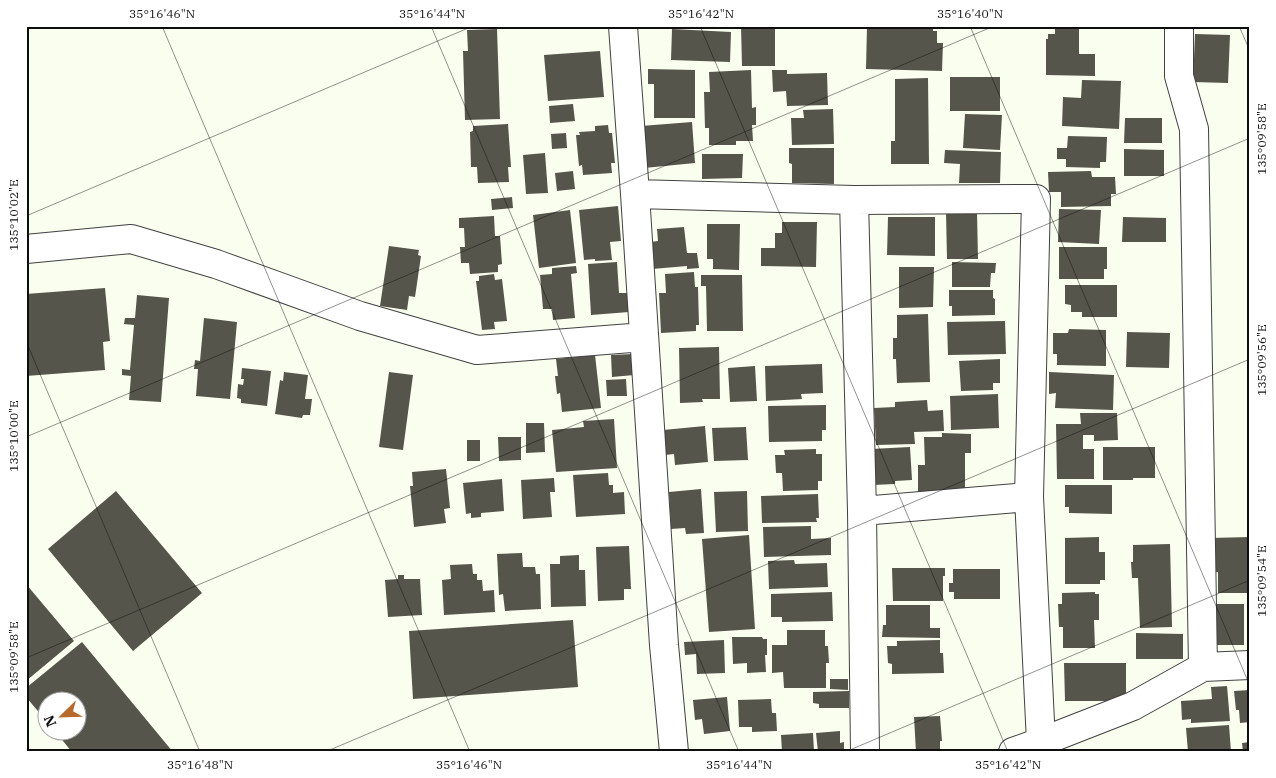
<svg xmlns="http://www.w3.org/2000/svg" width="1276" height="778" viewBox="0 0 1276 778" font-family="'IBM Plex Serif',serif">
	<rect width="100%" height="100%" fill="#fafeef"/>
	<path fill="#56554b" d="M741,26H775V66H742Z
		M867,26H933V31H937V43H943L942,71L866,69Z
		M1055,28H1079V54H1095V76L1046,75V39H1048V34H1055Z
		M497,29L500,119L465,120L463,51H468L467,30Z
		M672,29L731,32L730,62L671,60Z
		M1195,34L1230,35L1228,83L1193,82Z
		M600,51L604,97L548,101L544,55Z
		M648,69L695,70V118H654V84H648Z
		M751,70L752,108L756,107V125H752L753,141H736V145H709V128H705L704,92H710L709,72Z
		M772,70H787V74L827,73L828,105L787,106L786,91L773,92Z
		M950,77H1000V111H950Z
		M928,78L929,164H891V141H895V79Z
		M1082,80L1121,81L1119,129L1062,126L1063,97L1081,98Z
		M573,104L575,121L550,123L549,106Z
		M833,109L834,144L792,145L791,118H804L803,110Z
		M965,114L1002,115L1000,150L963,148Z
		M1125,118H1162V143H1124Z
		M692,122L695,163L644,168L641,126Z
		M508,124L511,167H508L509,182L478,183L477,167H471L470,132L473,131V126Z
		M608,125L609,133H612L615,163H611L612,173L583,175L582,165L579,166L576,135H580L579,132L595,131V126Z
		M566,133L567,148L552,149L551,134Z
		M1068,136L1107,137L1106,162H1100V168L1066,167V159H1057V148H1067Z
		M789,148H834V184L792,183V164L789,163Z
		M1124,149L1164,150V176H1124Z
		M945,150L1001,152L1000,183H959L960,164L944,163Z
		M545,153L548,193L526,194L523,155Z
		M702,154H743L742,178L702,179Z
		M573,171L575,189L557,191L555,173Z
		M1091,171L1092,177H1115L1116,194H1111V206L1061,207V192H1049L1048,172Z
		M512,197L513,208L492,210L491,199Z
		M618,206L621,241L610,242L612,260L595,261V259L584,260L579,210Z
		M1059,209L1101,210L1099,244L1058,242Z
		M570,210L576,263L539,268L533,215Z
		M946,212H977L978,259H947Z
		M494,216L495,236H500L502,264L498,265V272L470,274L469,263H461L460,247H465L464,228H459V218Z
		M888,217H935V256L887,255Z
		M1123,217L1166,218V242H1122Z
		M782,222H817L816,267L761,266V248H775V233H782Z
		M707,224H740L739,270L713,269V259H707Z
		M684,227L687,253H697L699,268L687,269V266L652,269L650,242L658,241L657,229Z
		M389,246L419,250L418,255L421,256L415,297L409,296L407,310L380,306Z
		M1059,247H1107V269H1104V279H1059Z
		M617,262L619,293H628L629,312L591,315L588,264Z
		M952,262L996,263L995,273H991L990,287H952Z
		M576,266L577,273L571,274L575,318L553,320L552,309H543L540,275L552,274V268Z
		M899,267H934L933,307L899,308Z
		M694,272L695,287H698L699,325H696V331L661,333L659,293H666L665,274Z
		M494,274L495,280L502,279L507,321L494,322L495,329L482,330L476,281H479V276Z
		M701,275H742L743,331H707L706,286H701Z
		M1065,285H1117V317H1082V312H1071V305L1065,304Z
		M105,288L110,341L103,342L105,370L26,376V294Z
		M949,290H993V298L995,299V315L952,316V306H949Z
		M137,295L169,298L161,402L129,400L131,376L122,375V369L130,370L134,325L124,324L125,318H135Z
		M928,314L930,382L897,383L896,359H893V338H897V315Z
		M204,318L237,322L230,399L196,396L198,369H194L195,360L200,361Z
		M1005,321L1006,354L948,355L947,322Z
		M1069,329L1106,330V366L1057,365V354H1053V333H1068Z
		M1127,332L1170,333L1169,368L1126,367Z
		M719,347L720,399H702L703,402L680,403L679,348Z
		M633,354L634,375L612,377L611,355Z
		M595,355L601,408L562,412L560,393L557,394L555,376H558L556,359Z
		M1000,359V383H993V390L961,391L959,361Z
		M822,364L823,393L801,394L802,399L766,401L765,366Z
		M755,366L757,401L730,402L728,368Z
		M242,368L271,371L267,406L241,403V399L237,398L238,384L243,385L244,379H241Z
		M284,372L308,375L305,399H312L310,415H303L302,418L275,414L280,380L283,381Z
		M389,372L413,375L403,450L379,447Z
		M1049,372L1114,375L1113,410L1055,408L1056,393L1049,394Z
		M626,379L627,396H607L606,380Z
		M998,394L999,428L951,430L950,396Z
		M927,400L928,411L943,410L944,431L914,432L915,444L876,445L874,408L895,407V402Z
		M826,405V430H822V441L769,442L768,406Z
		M1080,413H1117L1118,440L1094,441V435H1083V449H1094V479H1057L1056,424H1081Z
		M614,419L617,468L556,472L552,430L584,427L583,421Z
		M526,423H544L545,452L526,453Z
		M705,426L708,462L675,465L674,454L665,455L663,430Z
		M746,427L748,460L714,461L712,428Z
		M942,433L971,434V453H965V500H918V465H925L924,437H942Z
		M498,437H521V460L499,461Z
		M467,440H480V461H467Z
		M910,447L912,480L895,481V484L873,485L871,449Z
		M1103,447H1155V478H1133V480H1103Z
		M816,449V454H822V481H818V490L783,491L782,473H776L775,455H785L784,450Z
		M446,469L450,508L444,509L446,523L414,527L410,486H413L412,472Z
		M608,473L609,485H613V493L624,492L625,514L576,517L573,475Z
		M554,478L555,492H550L552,517L523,519L521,480Z
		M502,479L504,511L481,513V517L471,518V513L466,514L463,483Z
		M1065,485H1112V514L1069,513V507H1065Z
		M701,489L704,533L686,534L685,528L671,529L669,492Z
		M116,491L202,593L133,651L48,549Z
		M747,491L748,531L716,532L714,492Z
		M818,494L819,518H816L817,522L762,523L761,496Z
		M811,526V539L831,538V555L764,557L763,527Z
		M749,535L755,629L709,632L702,539Z
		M1099,537V552H1105V580H1100V584H1065V538Z
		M1250,537V593H1218V572H1211L1210,538Z
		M1170,544L1172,627L1140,628L1138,578H1132L1131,562H1133V545Z
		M629,546L631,589H624V600L598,601L596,547Z
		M522,553L523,567H535L536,574H540L541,609L505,611L503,594L499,595L497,554Z
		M579,555V570H585L586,606L551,607L550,564H560V556Z
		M794,560L795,564L827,563L828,587L769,589L768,561Z
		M472,564L473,574H477V580H482L483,591L494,590L495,612L444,615L442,580L451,579L450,565Z
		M892,568H945V576H943V601H893Z
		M953,569H1000V599H954V592H949V583H953Z
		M398,575H404V579H420L422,615L388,617L385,580L398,579Z
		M26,584L74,641L26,681Z
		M832,592L833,621L782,622V617H771V594Z
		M1095,592V594H1099V620H1094L1095,648H1063V627H1059L1058,604H1062V593Z
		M1211,604H1244V645H1211Z
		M886,605H930V628H940V638L882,637L883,625H886Z
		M573,620L578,687L413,699L409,631Z
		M787,630H825V646H828L829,663H826V688H784L783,672L772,673V645H787Z
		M1136,633L1183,634V659H1136Z
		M732,637H762L763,639H767V655H765L766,672L747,673V663L733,664Z
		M724,640L725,673L697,674L696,654L685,655L684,642Z
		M940,640V653H943L944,673L892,674V664L888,663L887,646H897V641Z
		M82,642L173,752H72L54,730H78V700H48V723L26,697V688Z
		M1064,663H1126V698H1112L1113,701H1065Z
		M830,679H848V690L830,689Z
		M1227,686L1230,721L1191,723V719L1182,720L1181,701L1212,699L1211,687Z
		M1250,690V722L1240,723L1239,710H1236L1234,691Z
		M849,691V708H819V704L813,703V692Z
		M727,697L730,731L704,734L702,719L695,720L693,700Z
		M771,699L772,713H776L777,731L752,732V727H739L738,700Z
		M940,716L942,741H940V752H916L914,717Z
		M1229,725L1231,752H1188L1186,728Z
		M840,731V743L844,742V752H818L816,733Z
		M813,733L814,752H782L781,735Z
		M1250,742V752H1243L1242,743Z"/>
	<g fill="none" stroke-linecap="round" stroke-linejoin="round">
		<g stroke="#414141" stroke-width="30">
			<path id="minor" d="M623,26L635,194L664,645L674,752
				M1179,26V76L1194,129L1203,667
				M635,194L854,200L1036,199L1029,497L1041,742
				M854,200L862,511L865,752
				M26,249L131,239L216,264L360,316L477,350L644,337
				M862,511L1029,497
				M1013,752L1041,742L1133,706L1203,667L1250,665"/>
		</g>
		<use href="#minor" stroke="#fff" stroke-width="28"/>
	</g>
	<path fill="none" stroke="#0e0e0e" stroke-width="1" stroke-opacity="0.45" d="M162,26L470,752M431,26L739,752M700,26L1008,752M970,26L1250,686M1239,26L1250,51M26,216L473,26M26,341L200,752M26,437L994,26M26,658L1250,138M325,752L1250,359M845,752L1250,580"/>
	<rect width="1276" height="778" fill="none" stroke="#ffffff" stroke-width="55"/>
	<g transform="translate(62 716) rotate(247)"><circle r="24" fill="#ffffff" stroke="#9f9f9f"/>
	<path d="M0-4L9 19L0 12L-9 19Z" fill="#b86a2b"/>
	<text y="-8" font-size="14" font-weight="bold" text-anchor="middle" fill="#0e0e0e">N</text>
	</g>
	<rect x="28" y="28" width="1220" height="722" fill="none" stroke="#0e0e0e" stroke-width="2"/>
	<g font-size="12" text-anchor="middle" fill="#0e0e0e">
		<text x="162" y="18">35°16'46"N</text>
		<text x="432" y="18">35°16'44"N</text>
		<text x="701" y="18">35°16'42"N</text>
		<text x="970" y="18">35°16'40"N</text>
		<text transform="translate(1262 139) rotate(-90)" y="4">135°09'58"E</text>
		<text transform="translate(14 215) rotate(-90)" y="4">135°10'02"E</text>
		<text transform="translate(1262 360) rotate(-90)" y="4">135°09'56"E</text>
		<text transform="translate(14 436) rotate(-90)" y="4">135°10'00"E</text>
		<text transform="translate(1262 581) rotate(-90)" y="4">135°09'54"E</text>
		<text transform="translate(14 657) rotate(-90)" y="4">135°09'58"E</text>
		<text x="200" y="769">35°16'48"N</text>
		<text x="469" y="769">35°16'46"N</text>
		<text x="739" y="769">35°16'44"N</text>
		<text x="1008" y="769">35°16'42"N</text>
	</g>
</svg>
